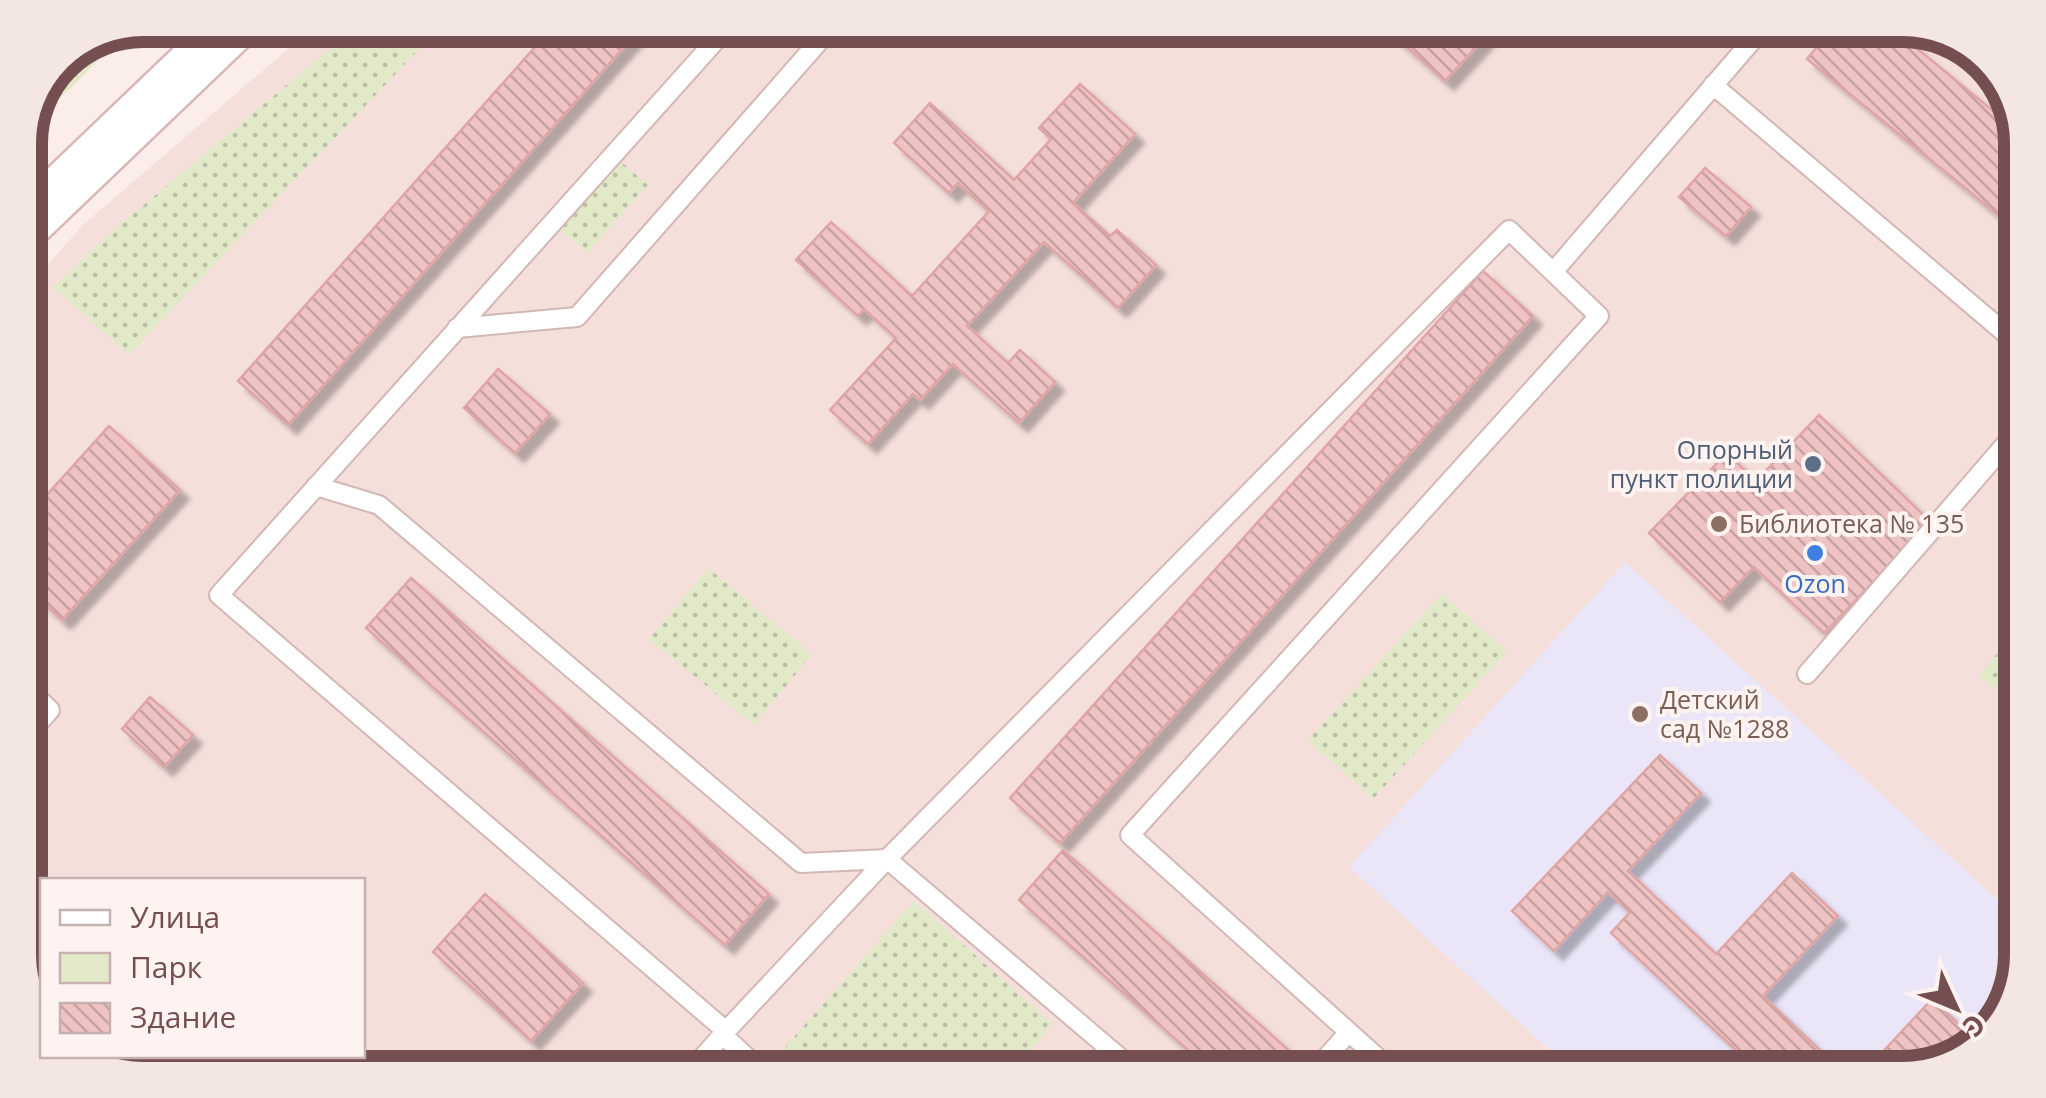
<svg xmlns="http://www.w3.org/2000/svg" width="2046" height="1098" viewBox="0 0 2046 1098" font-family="'Open Sans',sans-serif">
	<defs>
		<pattern id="green-dots" width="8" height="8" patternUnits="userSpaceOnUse" patternTransform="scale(2.5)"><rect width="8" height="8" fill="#e2e9c8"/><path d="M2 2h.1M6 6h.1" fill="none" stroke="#bcbfa5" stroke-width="1.8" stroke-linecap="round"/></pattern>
		<pattern id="building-back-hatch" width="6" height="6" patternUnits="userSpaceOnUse" patternTransform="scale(2.5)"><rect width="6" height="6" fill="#efc3c3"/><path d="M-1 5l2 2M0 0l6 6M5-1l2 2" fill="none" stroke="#c6a1a1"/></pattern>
		<filter id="shadow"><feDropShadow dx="9" dy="9" stdDeviation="2.5" flood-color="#0004"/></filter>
	</defs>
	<rect width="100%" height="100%" fill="#fbede9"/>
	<path fill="#f5dfdb" d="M315,26L1955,38L2001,78L2021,137L2008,1007L1962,1057L1903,1073L91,1060L85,1056H362V880H42V1013L25,963V290L84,224Z"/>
	<path fill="#eae6f8" d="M1625,562L2010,911L2008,1007L1962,1057L1903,1073L1573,1071L1349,867Z"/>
	<path fill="url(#green-dots)" d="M357,26L440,27L129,355L53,287L108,235Z
		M127,32L28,130L60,59Z
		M620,161L648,185L587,253L559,228Z
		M708,568L812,654L754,725L649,639Z
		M1442,593L1507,652L1373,799L1308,740Z
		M2014,632L2013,702L1979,676Z
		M914,901L1053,1024L1016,1067L792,1065L779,1054Z"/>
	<path fill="url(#building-back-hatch)" stroke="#e1a4a5" stroke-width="2.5" filter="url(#shadow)" d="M552,28H641L288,425L238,381Z
		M1392,34H1488L1445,81Z
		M1825,37H1903L2019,132V232L1807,59Z
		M1080,84L1135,134L1073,203L1110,236L1117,230L1156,265L1118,308L1044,242L967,326L1008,363L1020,350L1055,382L1019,423L953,364L920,400L913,394L868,444L830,410L896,338L864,309L858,316L796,260L831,222L912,296L989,211L958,183L949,193L894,143L930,103L1014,180L1051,139L1039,128Z
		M1705,168L1751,207L1726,236L1679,197Z
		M1483,271L1533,316L1060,843L1010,798Z
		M498,369L550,414L515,453L464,408Z
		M1819,415L1931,522L1824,633L1754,567L1720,602L1649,533L1727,453L1756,481Z
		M109,426L180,490L62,620L25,586V519Z
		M411,578L769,894L725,945L366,628Z
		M150,697L193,735L164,767L122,729Z
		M1660,755L1701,793L1628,871L1716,954L1792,873L1838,916L1763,996L1844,1073L1759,1072L1611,933L1630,912L1608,892L1554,951L1512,911Z
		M1063,850L1310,1069L1208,1068L1019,900Z
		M485,894L583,983L531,1041L433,952Z
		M1932,999L1975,1039L1956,1058L1903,1073H1863Z
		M207,1056H236L242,1062L201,1061Z"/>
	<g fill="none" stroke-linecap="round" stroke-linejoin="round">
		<g stroke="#d2b7b5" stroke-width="22">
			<path id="service" d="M726,29L219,595L726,1031L887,859L1509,230L1599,316L1130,835L1390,1069
				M1713,85L2018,344
				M1554,271L1756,36
				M457,328L577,317L829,30
				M316,486L379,505L801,863L887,859L1132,1068
				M1807,674L2017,431
				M25,686L50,710L25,738
				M723,1035L755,1065
				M696,1065L726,1031
				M1316,1069L1349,1032"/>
		</g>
		<g stroke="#d7b7b5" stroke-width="55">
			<path id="secondary" d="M25,225L233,26"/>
		</g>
		<use href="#service" stroke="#fff" stroke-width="18"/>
		<use href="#secondary" stroke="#fff" stroke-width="50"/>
	</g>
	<circle fill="#5c6f8a" stroke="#fef3f0" stroke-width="4" cx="1813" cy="464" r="10"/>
	<g fill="#8d6e63" stroke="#fef3f0" stroke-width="4">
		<circle cx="1719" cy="524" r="10"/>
		<circle cx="1640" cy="714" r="10"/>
	</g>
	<circle fill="#3f7fe0" stroke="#fef3f0" stroke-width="4" cx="1815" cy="553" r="10"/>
	<g text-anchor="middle" stroke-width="8" stroke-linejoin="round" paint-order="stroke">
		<g font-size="25" fill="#4e5e75" stroke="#fef3f0" text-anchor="end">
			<text x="1793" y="459">Опорный<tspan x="1793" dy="29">пункт полиции</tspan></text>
		</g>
		<g font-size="25" fill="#785e54" stroke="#fef3f0" text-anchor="start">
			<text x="1739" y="533">Библиотека № 135</text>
			<text x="1660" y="709">Детский<tspan x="1660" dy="29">сад №1288</tspan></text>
		</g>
		<g font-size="25" fill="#366cbe" stroke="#fef3f0">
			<text x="1815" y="593">Ozon</text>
		</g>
	</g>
	<path d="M0 0H2046V1098H0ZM143 42H1903A101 101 0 0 1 2004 143V955A101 101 0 0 1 1903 1056H143A101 101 0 0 1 42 955V143A101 101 0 0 1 143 42Z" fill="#f3e6e3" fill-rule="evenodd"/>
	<path fill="none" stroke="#754e50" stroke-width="12" d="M143 42H1903A101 101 0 0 1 2004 143V955A101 101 0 0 1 1903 1056H143A101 101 0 0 1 42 955V143A101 101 0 0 1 143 42Z"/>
	<rect x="40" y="878" width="325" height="180" fill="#fef3f0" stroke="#c7b1b0" stroke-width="2.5"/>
	<rect x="60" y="910" width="50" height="15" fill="#ffffff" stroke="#c7b1b0" stroke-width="2.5"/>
	<text x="130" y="928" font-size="30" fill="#754e50">Улица</text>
	<rect x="60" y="953" width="50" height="30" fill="#e2e9c8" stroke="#c7b1b0" stroke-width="2.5"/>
	<text x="130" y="978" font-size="30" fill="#754e50">Парк</text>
	<rect x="60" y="1003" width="50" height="30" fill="url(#building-back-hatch)" stroke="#c7b1b0" stroke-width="2.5"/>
	<text x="130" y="1028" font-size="30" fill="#754e50">Здание</text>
	<g transform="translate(1956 1008) rotate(134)" stroke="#fef3f0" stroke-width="8" paint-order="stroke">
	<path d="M0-8L18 38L0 25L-18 38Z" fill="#754e50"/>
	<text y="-15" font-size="28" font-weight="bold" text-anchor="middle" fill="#754e50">С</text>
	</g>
</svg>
